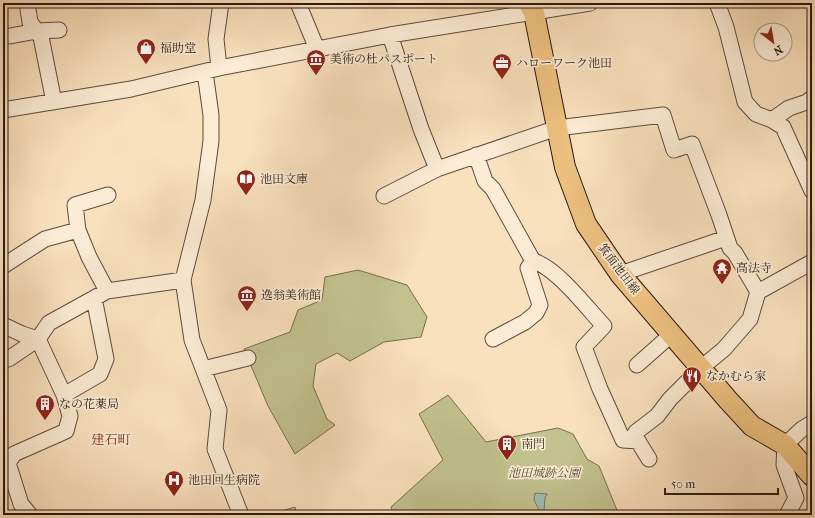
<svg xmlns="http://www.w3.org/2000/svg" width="815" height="518" viewBox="0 0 815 518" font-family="'IM FELL French Canon','Noto Serif JP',serif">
	<rect width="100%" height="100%" fill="#fae1be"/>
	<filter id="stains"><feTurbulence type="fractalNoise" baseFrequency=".005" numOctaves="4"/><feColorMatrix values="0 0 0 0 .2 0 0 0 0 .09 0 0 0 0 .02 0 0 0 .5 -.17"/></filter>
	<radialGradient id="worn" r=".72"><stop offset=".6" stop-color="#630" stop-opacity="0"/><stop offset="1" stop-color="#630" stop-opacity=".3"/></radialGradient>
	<path fill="#c2c28f" stroke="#766e50" d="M358,270L407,285L427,317L421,337L384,342L350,361L337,353L316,364L313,386L327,419L335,425L295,454L268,406L244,349L290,332L298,310L322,300L325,277Z
		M448,395L486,442L558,428L573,434L587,459L599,466L619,515H393L391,507L443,460L419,414Z
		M295,507L297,515H268Z"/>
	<path fill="#9ebdb3" stroke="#707b73" d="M535,493L547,494V495L545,497L544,511L540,515H535L540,512L534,500Z"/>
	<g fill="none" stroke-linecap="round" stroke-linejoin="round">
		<g stroke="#5e4b3d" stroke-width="17">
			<path id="minor" d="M27,3L30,22L41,37L54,102
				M298,3L317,49
				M717,3L726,27L745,102L756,114L772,120L783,127L812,191
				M390,35L421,129L437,169
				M10,36L37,31L59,30
				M219,68L216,39L221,3
				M205,72L211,115V141L203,200L183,280L192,340L219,410L215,449L241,515
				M3,110L131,89L219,68L390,35L590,3
				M772,120L789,108L807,102L812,98
				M476,155L485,181L493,189L533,261C556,267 587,308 604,326L584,347L600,389L623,440L638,441L649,459
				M384,196L437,169L557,128L663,115L674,150L692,144L719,215L730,248L735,253L758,292
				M3,266L45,239L78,230
				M620,274L726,238
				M107,291L89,257L78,230L75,205L108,195
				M3,325L22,334L38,339
				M493,339L525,322L536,313L540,305L528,268L533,261
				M3,361L10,358L38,339
				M637,365L672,334
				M203,369L248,358
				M64,395L100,374L106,359L94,298
				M631,440L636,432L657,416L670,399L701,368L724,349L750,319L758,292L812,262
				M30,515L21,504L8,463L14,454L66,431L70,416L64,395L38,339L49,323L107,291L183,280
				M787,515L796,498L784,465L785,445L802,429L812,423"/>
		</g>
		<g stroke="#2a1912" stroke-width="22">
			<path id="major" d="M529,3L534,13L565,167L586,224L620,274L728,400L752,426L785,445L812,476"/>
		</g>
		<use href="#minor" stroke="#fcecd5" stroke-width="15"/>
		<use href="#major" stroke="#edc07f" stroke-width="20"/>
	</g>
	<defs>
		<g id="shop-pin" transform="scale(1)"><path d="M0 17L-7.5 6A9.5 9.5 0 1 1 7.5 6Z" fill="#8f2418" stroke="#fcecd5"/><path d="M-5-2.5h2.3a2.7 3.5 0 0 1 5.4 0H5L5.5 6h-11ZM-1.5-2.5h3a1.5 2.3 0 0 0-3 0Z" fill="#fff"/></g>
		<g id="museum-pin" transform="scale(1)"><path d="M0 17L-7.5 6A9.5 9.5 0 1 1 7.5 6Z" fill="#8f2418" stroke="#fcecd5"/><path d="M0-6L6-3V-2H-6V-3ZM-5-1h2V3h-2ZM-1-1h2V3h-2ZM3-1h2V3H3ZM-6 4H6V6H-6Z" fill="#fff"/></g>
		<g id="office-pin" transform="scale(1)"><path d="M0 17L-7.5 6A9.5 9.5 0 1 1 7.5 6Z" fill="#8f2418" stroke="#fcecd5"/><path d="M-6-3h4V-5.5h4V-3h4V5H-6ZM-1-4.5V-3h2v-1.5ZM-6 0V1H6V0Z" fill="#fff"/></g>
		<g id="library-pin" transform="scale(1)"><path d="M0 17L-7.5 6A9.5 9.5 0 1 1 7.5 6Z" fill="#8f2418" stroke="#fcecd5"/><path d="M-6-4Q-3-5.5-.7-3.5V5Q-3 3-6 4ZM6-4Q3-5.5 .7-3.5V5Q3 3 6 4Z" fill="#fff"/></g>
		<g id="temple-pin" transform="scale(1)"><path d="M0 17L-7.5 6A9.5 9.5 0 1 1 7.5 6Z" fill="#8f2418" stroke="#fcecd5"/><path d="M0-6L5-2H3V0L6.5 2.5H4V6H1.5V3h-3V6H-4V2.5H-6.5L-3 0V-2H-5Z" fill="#fff"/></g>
		<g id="restaurant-pin" transform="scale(1)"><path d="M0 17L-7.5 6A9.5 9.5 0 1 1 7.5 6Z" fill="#8f2418" stroke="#fcecd5"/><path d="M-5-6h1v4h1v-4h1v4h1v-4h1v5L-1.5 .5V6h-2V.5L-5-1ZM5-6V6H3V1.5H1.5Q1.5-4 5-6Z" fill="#fff"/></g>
		<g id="building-pin" transform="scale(1)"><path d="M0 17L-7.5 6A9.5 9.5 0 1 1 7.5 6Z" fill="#8f2418" stroke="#fcecd5"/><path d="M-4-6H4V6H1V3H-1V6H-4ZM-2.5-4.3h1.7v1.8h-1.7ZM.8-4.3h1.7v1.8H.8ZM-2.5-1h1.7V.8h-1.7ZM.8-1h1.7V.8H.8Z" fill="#fff"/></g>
		<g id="hospital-pin" transform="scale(1)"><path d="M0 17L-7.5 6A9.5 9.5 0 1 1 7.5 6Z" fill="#8f2418" stroke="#fcecd5"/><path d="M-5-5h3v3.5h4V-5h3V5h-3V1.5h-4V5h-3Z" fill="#fff"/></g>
	</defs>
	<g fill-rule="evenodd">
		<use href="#shop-pin" x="146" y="48"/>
		<use href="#museum-pin" x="316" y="59"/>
		<use href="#office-pin" x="502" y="63"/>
		<use href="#library-pin" x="246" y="179"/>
		<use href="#temple-pin" x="722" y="268"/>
		<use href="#museum-pin" x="247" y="295"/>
		<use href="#restaurant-pin" x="692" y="376"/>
		<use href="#building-pin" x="45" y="404"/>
		<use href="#building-pin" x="507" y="444"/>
		<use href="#hospital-pin" x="174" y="480"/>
	</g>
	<g text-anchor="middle" stroke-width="3.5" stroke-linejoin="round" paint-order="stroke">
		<g font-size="12" fill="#2a1912" stroke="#fcecd5" text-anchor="start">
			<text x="160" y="52">福助堂</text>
			<text x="330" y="63">美術の杜パスポート</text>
			<text x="516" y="67">ハローワーク池田</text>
			<text x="260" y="183">池田文庫</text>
			<text x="736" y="272">高法寺</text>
			<text x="261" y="299">逸翁美術館</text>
			<text x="706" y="380">なかむら家</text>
			<text x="59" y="408">なの花薬局</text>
			<text x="521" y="448">南門</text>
			<text x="188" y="484">池田回生病院</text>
		</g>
		<g font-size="12" fill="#2a1912" stroke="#fcecd5">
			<text transform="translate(619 269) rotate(53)" y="4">箕面池田線</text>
		</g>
		<g font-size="12" font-style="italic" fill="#584c38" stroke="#fcecd5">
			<text x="544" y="477">池田城跡公園</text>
		</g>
		<g font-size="13" fill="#7a1f14" stroke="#fcecd5">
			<text x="111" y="444">建石町</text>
		</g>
	</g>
	<rect width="815" height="518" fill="none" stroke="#fae1be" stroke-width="16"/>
	<rect x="4" y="4" width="807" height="510" fill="none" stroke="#2a1912" stroke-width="2"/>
	<rect x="8" y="8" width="799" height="502" fill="none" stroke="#2a1912"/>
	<g transform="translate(773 42) rotate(149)"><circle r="19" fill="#fcecd5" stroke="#a89887"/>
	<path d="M0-3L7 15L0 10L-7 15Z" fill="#8f2418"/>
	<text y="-6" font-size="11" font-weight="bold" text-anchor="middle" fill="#2a1912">N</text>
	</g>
	<path d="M665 488v6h113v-6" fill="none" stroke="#2a1912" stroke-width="2"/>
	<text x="671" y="488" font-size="12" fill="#2a1912" stroke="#fcecd5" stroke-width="3" paint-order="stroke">50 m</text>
	<rect width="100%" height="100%" filter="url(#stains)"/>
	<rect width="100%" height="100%" fill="url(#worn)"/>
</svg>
